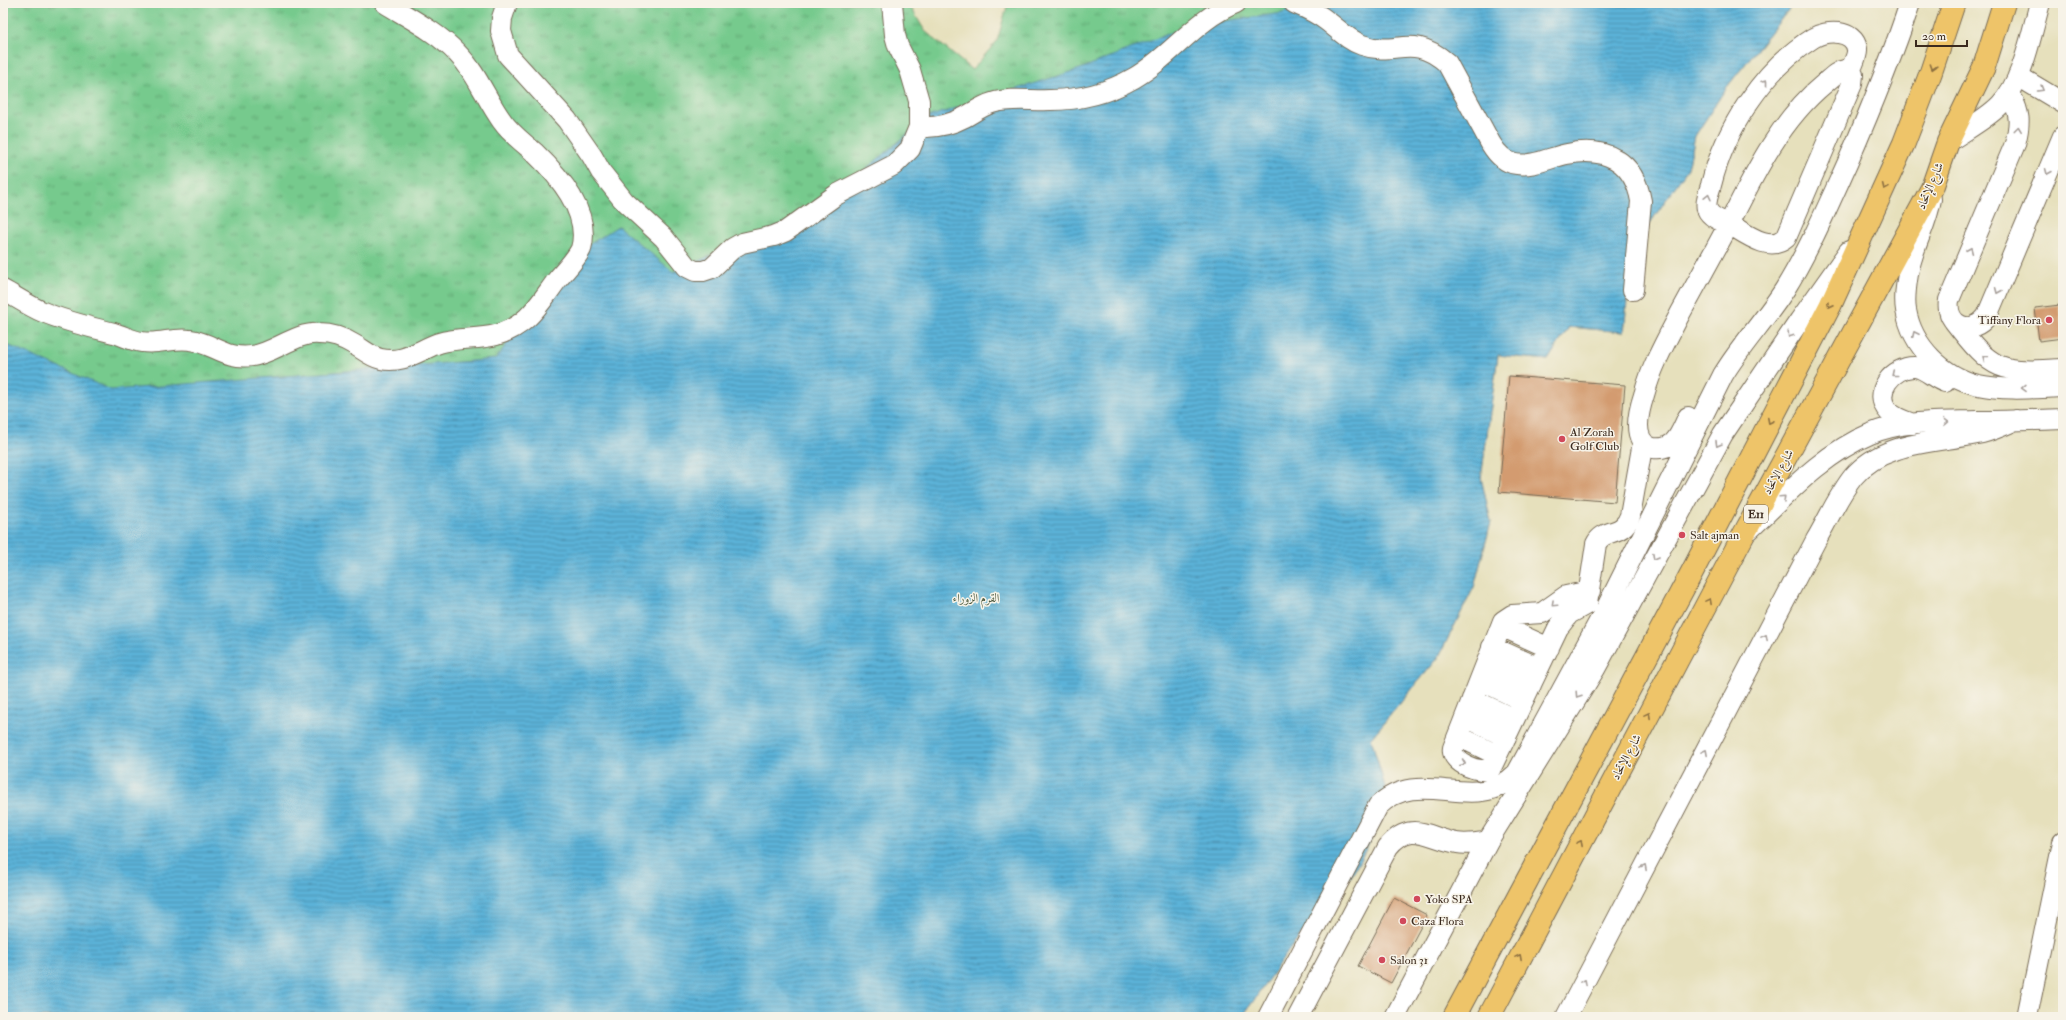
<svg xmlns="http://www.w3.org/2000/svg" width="2066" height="1020" viewBox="0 0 2066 1020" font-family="'IM FELL Double Pica',Amiri,serif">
	<defs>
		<pattern id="grass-tufts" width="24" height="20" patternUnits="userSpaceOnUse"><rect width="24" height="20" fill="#76ca8d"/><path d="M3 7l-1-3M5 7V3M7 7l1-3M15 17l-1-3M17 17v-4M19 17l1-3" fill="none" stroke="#62a473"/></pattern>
		<pattern id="water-rules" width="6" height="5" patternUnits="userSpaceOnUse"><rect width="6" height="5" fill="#5bb2d8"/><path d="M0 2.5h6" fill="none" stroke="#4c91af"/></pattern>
	</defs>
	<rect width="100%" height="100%" fill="#f7f3e8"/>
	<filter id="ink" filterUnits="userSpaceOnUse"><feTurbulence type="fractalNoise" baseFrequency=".025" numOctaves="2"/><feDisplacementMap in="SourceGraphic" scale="8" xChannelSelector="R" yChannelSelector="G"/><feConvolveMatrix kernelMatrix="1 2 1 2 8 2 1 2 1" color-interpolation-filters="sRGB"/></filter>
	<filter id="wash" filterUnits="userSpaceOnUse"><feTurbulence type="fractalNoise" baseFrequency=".012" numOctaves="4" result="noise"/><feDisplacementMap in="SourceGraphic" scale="16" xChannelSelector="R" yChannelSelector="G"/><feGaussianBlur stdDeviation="0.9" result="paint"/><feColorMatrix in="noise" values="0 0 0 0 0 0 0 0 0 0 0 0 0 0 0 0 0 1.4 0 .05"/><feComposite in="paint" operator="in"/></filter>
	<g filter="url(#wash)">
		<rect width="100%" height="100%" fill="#e6e0bc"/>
		<path fill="url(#grass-tufts)" stroke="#587a56" d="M3,3H908L925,31L972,70L997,41L1008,3H1794L1726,88L1695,136L1688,168L1632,249L1624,332L1569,327L1548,360L1498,355L1481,478L1491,522L1474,587L1438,658L1371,738L1390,805L1242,1017H3Z"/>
		<path fill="url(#water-rules)" stroke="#4b6e7b" d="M1298,3H1794L1726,88L1695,136L1688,168L1632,249L1624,332L1569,327L1548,360L1498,355L1481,478L1491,522L1474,587L1438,658L1371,738L1390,805L1352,875L1290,949L1242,1017H3V343L111,390L496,359L565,260L618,226L673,272L818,209L928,117L1080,69L1188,26L1283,13Z"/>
		<g id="blocks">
			<path fill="#d39b6f" d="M2060,305L2063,338L2039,341L2035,308Z
				M1509,376L1625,385L1615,502L1499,492Z
				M1394,898L1427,915L1391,983L1358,966Z"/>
		</g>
	</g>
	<g filter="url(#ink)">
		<use href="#blocks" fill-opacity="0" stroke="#776a55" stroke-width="1"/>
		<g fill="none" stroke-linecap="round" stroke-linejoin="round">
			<g stroke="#776a55" stroke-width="22">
				<path id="minor" d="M507,3L502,18L501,31L508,55L567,120L592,156L601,172L624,201L664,238L687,267L695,271H703L712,268L733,248L742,243L774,236L786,231L836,195L894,165L910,149L919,127V101L910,70L898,46L895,35L892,3
					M1294,3C1306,8 1317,13 1327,21C1339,30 1348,40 1362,45C1397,57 1411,32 1447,63L1491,144C1497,154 1504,162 1516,164C1533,167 1551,157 1567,154C1606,146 1634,161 1641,201L1633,290
					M1845,70L1853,75L1852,84L1786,238C1769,253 1745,233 1729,224C1754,174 1780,120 1825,83C1831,78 1837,71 1845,70Z
					M2018,76L2063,103
					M2010,93C2020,114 2021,121 2015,144L1949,300C1945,326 1972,337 1987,316L2063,136
					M919,127C936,128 950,125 965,117C974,112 982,106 992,103C1011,97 1031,101 1050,100C1079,100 1108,93 1134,78C1171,57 1195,19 1236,3
					M1948,142C1965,130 1985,120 2000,105C2023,82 2031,34 2040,3
					M1931,199C1927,225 1912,248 1908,274C1906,286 1904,298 1906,310C1912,346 1943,377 1978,385C2006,391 2035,388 2063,387
					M3,290C16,297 29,306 43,312C67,322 90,327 114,333C124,336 132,341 142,342C159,345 174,337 190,340C213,343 226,360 252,356C275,353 295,332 319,334C332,334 344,338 355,345C364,350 371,357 381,359C403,364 419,350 439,343C458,337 477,340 496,335C528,326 539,304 557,280C565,270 575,261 581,249C591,213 560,177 535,153C524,143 511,134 502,121C486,99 477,73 457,53C437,32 409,18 385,3
					M1954,321C1993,372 2000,373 2063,369
					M1688,417C1684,425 1680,437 1673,443C1667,448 1660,449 1653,448C1630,443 1639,410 1644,395C1652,365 1667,339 1681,312C1697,283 1713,254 1729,224C1721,221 1710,217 1707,209C1705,202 1709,192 1711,185C1725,129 1763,69 1813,38C1826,30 1854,29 1857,49C1858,56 1852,65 1850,72
					M1913,424C1905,421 1895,418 1889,412C1871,393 1893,366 1915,367C1926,368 1934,379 1945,382
					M1749,530C1785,496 1822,454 1870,434C1903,420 1942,422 1978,421C2006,421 2035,420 2063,419
					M1587,603L1596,544C1604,527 1622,538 1630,516L1643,442
					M1587,604L1569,614L1558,628L1491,768C1482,775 1450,763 1453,748L1503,621L1512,615L1542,613L1566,596L1590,591
					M1501,626L1549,648
					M1492,647L1539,668
					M1486,665L1531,685
					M1480,680L1523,701
					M1472,699L1514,719
					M1466,717L1506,737
					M1458,736L1497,755
					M1268,1017L1378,806C1421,764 1474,817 1517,773L1607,607L1723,375C1741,345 1766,319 1785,289C1809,250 1828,206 1847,164C1870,111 1892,58 1910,3
					M1298,1017L1388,847C1411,819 1428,838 1457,843C1467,845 1477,843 1488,841
					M1395,1017L1488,841L1595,669L1723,434L1800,320L1849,251
					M1566,1017L1816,540C1828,520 1838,496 1853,477C1884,440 1938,443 1982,433C1994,430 2005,425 2016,420
					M2027,1017L2063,842"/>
			</g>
			<g stroke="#776a55" stroke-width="24">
				<path id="highway" d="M1454,1017L1692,572L1830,306L1904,143L1931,72L1954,3
					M1489,1017L1744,534L1932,188L1948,142L1984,67L2004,3"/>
			</g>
			<use href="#minor" stroke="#fff" stroke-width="20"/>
			<use href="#highway" stroke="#eec469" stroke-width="22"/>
		</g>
		<defs><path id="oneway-chevron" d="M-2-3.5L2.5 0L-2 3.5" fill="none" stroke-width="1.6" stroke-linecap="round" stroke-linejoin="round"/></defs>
		<g stroke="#8c6f40">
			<use href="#oneway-chevron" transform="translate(1933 67) rotate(108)"/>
			<use href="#oneway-chevron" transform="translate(1885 187) rotate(114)"/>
			<use href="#oneway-chevron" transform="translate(1830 305) rotate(116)"/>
			<use href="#oneway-chevron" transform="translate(1770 421) rotate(117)"/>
			<use href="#oneway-chevron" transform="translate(1709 601) rotate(-62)"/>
			<use href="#oneway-chevron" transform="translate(1648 715) rotate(-62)"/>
			<use href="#oneway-chevron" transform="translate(1580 843) rotate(-62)"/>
			<use href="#oneway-chevron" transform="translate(1519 957) rotate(-62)"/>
		</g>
		<g stroke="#a79f9a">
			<use href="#oneway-chevron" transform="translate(1765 82) rotate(-52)"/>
			<use href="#oneway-chevron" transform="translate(2041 89) rotate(30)"/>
			<use href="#oneway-chevron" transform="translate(2018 129) rotate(-83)"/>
			<use href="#oneway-chevron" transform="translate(2048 172) rotate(113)"/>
			<use href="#oneway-chevron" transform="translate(1708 197) rotate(-77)"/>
			<use href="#oneway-chevron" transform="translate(1970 250) rotate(-67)"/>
			<use href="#oneway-chevron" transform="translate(1998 291) rotate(113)"/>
			<use href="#oneway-chevron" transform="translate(1915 334) rotate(-115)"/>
			<use href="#oneway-chevron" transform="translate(1790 335) rotate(124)"/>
			<use href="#oneway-chevron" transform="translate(1985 358) rotate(-143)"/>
			<use href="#oneway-chevron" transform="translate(1894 374) rotate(141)"/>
			<use href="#oneway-chevron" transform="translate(2024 388) rotate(179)"/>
			<use href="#oneway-chevron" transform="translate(1946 422) rotate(-1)"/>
			<use href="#oneway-chevron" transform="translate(1718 444) rotate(120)"/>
			<use href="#oneway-chevron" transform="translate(1783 498) rotate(-43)"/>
			<use href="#oneway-chevron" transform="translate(1655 557) rotate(119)"/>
			<use href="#oneway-chevron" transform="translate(1554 604) rotate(137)"/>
			<use href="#oneway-chevron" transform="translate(1765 637) rotate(-62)"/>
			<use href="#oneway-chevron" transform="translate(1578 695) rotate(123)"/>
			<use href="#oneway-chevron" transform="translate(1705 752) rotate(-62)"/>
			<use href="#oneway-chevron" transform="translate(1463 763) rotate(23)"/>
			<use href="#oneway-chevron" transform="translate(1644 867) rotate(-62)"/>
			<use href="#oneway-chevron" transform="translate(1584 982) rotate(-62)"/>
		</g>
	</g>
	<g fill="#d1495b" stroke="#f7f3e8" stroke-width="1.5">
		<circle cx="2049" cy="320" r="4"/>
		<circle cx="1562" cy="439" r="4"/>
		<circle cx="1682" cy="535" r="4"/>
		<circle cx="1417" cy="899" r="4"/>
		<circle cx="1403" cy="921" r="4"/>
		<circle cx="1382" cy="960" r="4"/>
	</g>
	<g text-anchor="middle" stroke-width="3" stroke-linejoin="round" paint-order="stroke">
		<rect fill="#f7f3e8" stroke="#73665b" stroke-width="1" x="1744" y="505" width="24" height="18" rx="3"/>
		<g font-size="11" font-weight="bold" fill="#3b2a1e">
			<text x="1756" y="518">E11</text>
		</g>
		<g font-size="12" fill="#3b2a1e" stroke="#f7f3e8">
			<text transform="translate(1930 186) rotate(-67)" y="4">شارع الإتحاد</text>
			<text transform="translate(1778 472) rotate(-61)" y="4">شارع الإتحاد</text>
			<text transform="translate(1626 757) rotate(-62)" y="4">شارع الإتحاد</text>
		</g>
		<g font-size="12" fill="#3b2a1e" stroke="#f7f3e8" text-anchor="start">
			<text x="2041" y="324" text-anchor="end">Tiffany Flora</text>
			<text x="1570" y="436">Al Zorah<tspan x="1570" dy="14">Golf Club</tspan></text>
			<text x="1690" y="539">Salt ajman</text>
			<text x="1425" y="903">Yoko SPA</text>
			<text x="1411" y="925">Caza Flora</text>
			<text x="1390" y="964">Salon 31</text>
		</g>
		<g font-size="12" fill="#4d5a3f" stroke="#f7f3e8">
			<text x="976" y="602">القرم الزوراء</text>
		</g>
	</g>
	<rect width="2066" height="1020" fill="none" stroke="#f7f3e8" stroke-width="16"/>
	<path d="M1916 40v6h51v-6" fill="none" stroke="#3b2a1e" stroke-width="2"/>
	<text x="1922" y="40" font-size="12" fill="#3b2a1e" stroke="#f7f3e8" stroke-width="3" paint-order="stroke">20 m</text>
</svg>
